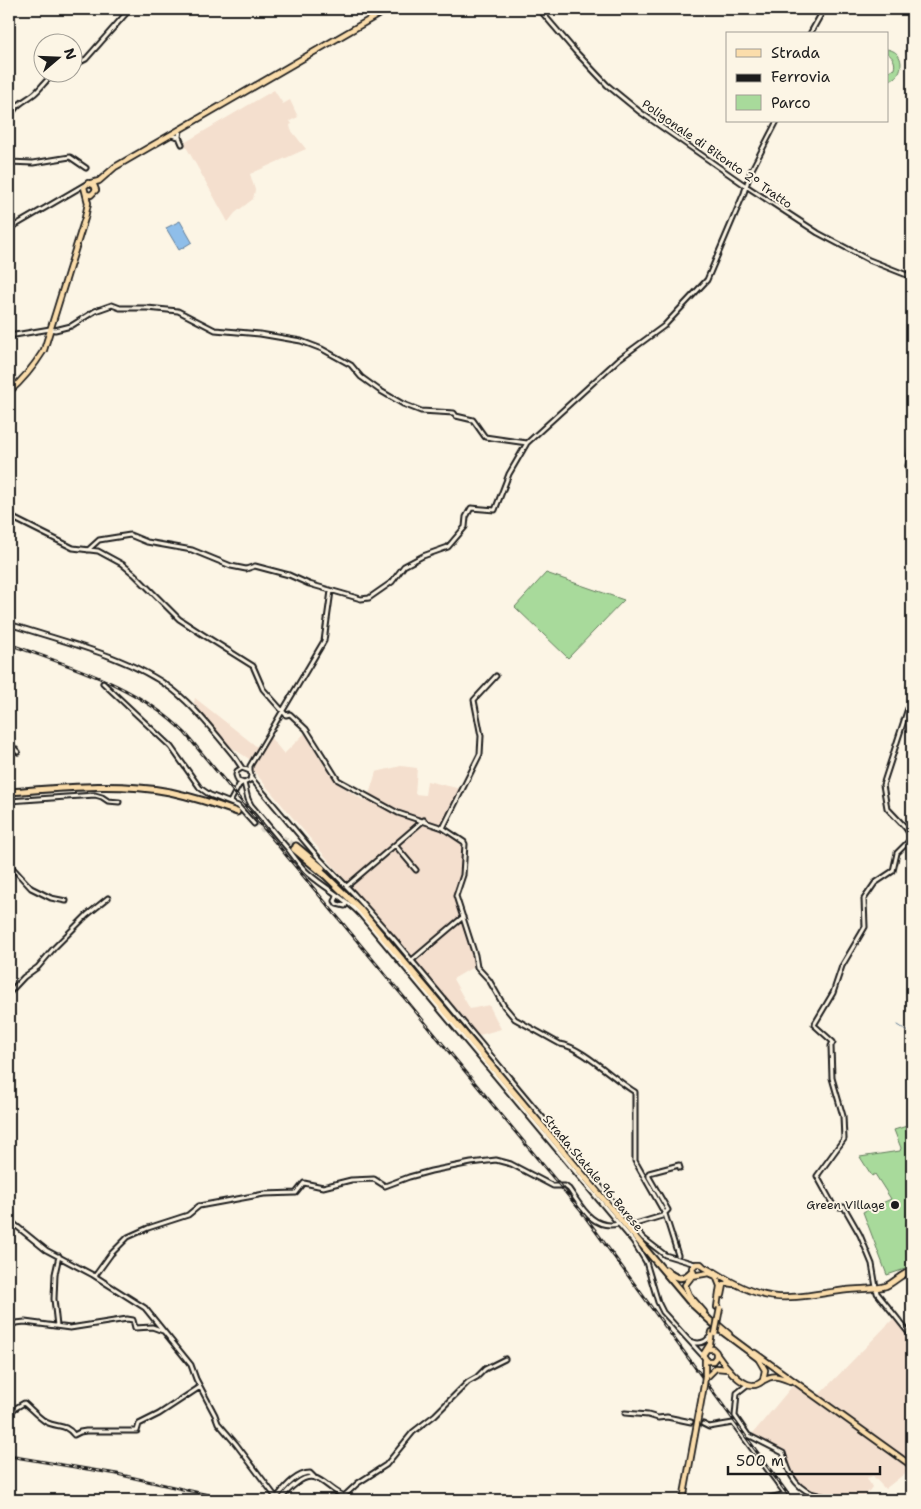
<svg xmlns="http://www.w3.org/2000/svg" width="921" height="1509" viewBox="0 0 921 1509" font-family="'Shantell Sans',sans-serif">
	<rect width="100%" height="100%" fill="#fcf5e5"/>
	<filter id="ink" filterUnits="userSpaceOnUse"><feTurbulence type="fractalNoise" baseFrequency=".02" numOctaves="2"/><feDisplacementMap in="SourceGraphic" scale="10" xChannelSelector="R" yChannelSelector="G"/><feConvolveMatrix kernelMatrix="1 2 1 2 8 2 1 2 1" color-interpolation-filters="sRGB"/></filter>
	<g filter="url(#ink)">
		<path fill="#f4dfce" d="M274,90L283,104L290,100L298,117L290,121L292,124L290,125L291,130L306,149L250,174L255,190L253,199L235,213L228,222L184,143Z
			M195,698L261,750L270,737L284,754L306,732L316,752L336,782L363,800L366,797L368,798L376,772L401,766L417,768L415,794L425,795L427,781L465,790L461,800L456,799L440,829L463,845L461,875L454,896L475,966L453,979L470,1009L489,1005L501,1029L476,1036L251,768L254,762L229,746L217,732L194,703Z
			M893,1319H897L912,1337V1465L819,1395Z
			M794,1384L815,1401L912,1469V1483L908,1471L885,1489L873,1476L867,1478L872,1487L862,1500H835L802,1488L793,1479L783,1453L754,1438L753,1433Z"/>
		<path fill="#a8da9b" stroke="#627b5c" d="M887,49C891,50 895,51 898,55C905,64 899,79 888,80L887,73L894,69C896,62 893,57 887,53Z
			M546,573L624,600L568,658L515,607Z
			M910,1125L912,1128V1264L905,1269L887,1275L863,1212L891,1199L875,1174L872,1176L860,1157L900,1151L901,1148L894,1130Z"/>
		<path fill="#8fbee9" stroke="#617d97" d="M180,221L192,242L179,250L166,228Z"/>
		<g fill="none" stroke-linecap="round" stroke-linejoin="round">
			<path stroke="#617d97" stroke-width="1" d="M898,1025L912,1034"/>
			<path stroke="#dad4c7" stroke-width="5" stroke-dasharray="5 2.5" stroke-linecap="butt" d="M237,812L272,831L296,846
				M260,828L294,849"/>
			<g stroke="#1c1c1c" stroke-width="7">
				<path id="minor" d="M539,9L575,51L607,85L640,112L746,186L818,233L869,260L912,277
					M810,34L824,9
					M72,66L86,59L130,9
					M9,118C17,103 22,103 34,94C43,87 47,77 57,72
					M171,135L179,137L180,130
					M179,137L182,144
					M9,162L33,163L70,157L86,168
					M9,229L86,184
					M9,336L50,329L55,330L71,326L95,311L112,305L120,308H147L178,311L215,330L260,334L301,341L322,349L351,365L361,377L379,390L403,404L421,411L454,413L456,416L473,420L485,437L527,443
					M912,444L908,466L912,491
					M9,516L73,548L98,551L122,564L134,574L179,619L202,634L253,666L263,689L286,715L290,714L306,729L338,780L398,813L443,828L464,842L465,844L463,875L456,896L475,955L477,967L489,980L504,1006L515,1019L560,1044C580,1046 615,1080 635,1092V1161L665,1214L678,1255
					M88,550L99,540L130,535L147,542L192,550L231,566L246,569L255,566L289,575L309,584L361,599L369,598L392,582L404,566L423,556L448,547L465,527L466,517L471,508L495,510L509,474L527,443L619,359L664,326L707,280L744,193L751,171L777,121
					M9,624C61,641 128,656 172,689C196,708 215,733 234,756L242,768L250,771L251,775L250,780L244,783L238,781L236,775L237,771L242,768
					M103,683L171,747L200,788L210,795L238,806L254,824
					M912,696L883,785L887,808L905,827L912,837
					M9,743L18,752
					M250,771V766L324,641L331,591
					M251,778L317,856L354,894L393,938L643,1238L665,1255L695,1264
					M244,783L248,799L251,805C264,820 276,835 289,850C295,858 301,867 309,874C326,889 345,898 360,914L633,1241L646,1262L658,1302L663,1312L703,1356
					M9,801L95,795L102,797L108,801L119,802
					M230,802L239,785L242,783
					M443,828L480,754L481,736L474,700L496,676
					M912,838L897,853L893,871L875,883L864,899L865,927L842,966L833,993L814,1025L833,1042L831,1046L832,1078L843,1116L844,1139L817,1176L833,1205L839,1207H844L860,1235L872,1264L877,1293L912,1337
					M395,845L416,870
					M9,864L31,888L51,898L66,901
					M347,886L424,820
					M337,897L335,901L337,904L345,906L347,902
					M411,961L463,917
					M9,993L24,977L38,967L54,948L87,915L108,898
					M9,1220L46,1250L93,1275L145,1308L191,1365L196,1379L215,1415L218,1423L236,1444L275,1496H278C286,1486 297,1473 310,1473L314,1477
					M632,1225L662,1216L668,1210L649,1177V1173L679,1165L680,1168
					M95,1276L111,1254L128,1237L148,1228L188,1215L199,1206L264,1194L296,1193L304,1183L323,1187L351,1180L374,1179L385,1186L409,1177L431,1171L471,1163L496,1160L511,1164L553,1186H565L569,1189C581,1206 592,1230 618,1224
					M57,1326L54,1299L55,1274L59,1256
					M9,1327L16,1323L25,1322L70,1328L127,1319L133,1320L135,1328L152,1327L163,1331
					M690,1341C699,1345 706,1343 711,1335
					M747,1385L737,1393L735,1416L748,1435L783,1453C788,1470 793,1486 811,1493C820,1496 829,1497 838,1500
					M9,1410L14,1409L24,1403C31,1409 38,1417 46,1422C57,1428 65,1423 74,1435L80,1432L86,1431H137L139,1424L159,1414L200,1387
					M625,1413L648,1415L658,1418L667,1417L691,1422
					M703,1424L709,1427L733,1423L790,1500
					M281,1500C285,1493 290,1488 297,1483C317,1467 326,1489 344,1496L358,1483L386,1465L413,1432L435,1415L468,1382L477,1377L485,1369L505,1359
					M341,1500L345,1498
					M761,1500L786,1494"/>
			</g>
			<g stroke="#1c1c1c" stroke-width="8">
				<path id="major" d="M91,183L99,181L115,167L388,9
					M9,392C23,380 34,366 44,350L85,218L88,203L84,187L88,183L94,185L96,190L91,195L86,194
					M704,1267L715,1273
					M715,1272C770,1307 787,1298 847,1290C859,1288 874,1290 886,1286C895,1282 902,1273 912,1271
					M694,1274L692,1268L696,1264H701L704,1267
					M722,1295L724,1285L727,1283L733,1284
					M704,1312L689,1295L685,1285L692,1276L709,1273L716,1276L720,1286L717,1307
					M716,1323L729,1334
					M707,1349H713L716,1352V1357L713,1361H707L703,1355L710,1344L712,1332
					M755,1353L912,1466
					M717,1354C723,1363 741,1387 754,1385C758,1385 761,1382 764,1380C774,1374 780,1377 790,1381
					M758,1358L765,1370L763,1380
					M705,1376V1360
					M707,1377L716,1368L727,1369
					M683,1500L704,1385"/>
			</g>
			<g stroke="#1c1c1c" stroke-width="9">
				<path id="highway" d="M9,792C62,788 117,782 170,792C193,797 215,804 237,812
					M296,846L322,868
					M294,849L326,876L359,908L689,1301L719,1329L758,1358
					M666,1270C675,1279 683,1281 692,1271"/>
			</g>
			<use href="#minor" stroke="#fcf5e5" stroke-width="3"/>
			<use href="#major" stroke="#fbddab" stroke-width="4.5"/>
			<use href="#highway" stroke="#fbddab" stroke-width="5"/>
			<g stroke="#1c1c1c" stroke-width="3">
				<path id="rail" d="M9,644C71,667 137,685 185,733L581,1211L792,1500
					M9,1456L117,1474L230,1500"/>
			</g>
			<use href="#rail" stroke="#fcf5e5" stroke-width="1" stroke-dasharray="4" stroke-linecap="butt"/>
			<g stroke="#1c1c1c" stroke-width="8" stroke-linecap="butt">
				<path id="major-bridge" d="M715,1334L720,1308
					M704,1385L705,1376"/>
			</g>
			<use href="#major-bridge" stroke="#fbddab" stroke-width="4.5"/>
		</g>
	</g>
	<circle fill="#1c1c1c" stroke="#fcf5e5" stroke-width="2" cx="895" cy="1205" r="5"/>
	<g text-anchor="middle" stroke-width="4" stroke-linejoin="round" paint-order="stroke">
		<g font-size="12" fill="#1c1c1c" stroke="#fcf5e5">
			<text transform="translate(717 154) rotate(35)" y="4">Poligonale di Bitonto 2° Tratto</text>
			<text transform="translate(593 1173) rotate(50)" y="4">Strada Statale 96 Barese</text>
		</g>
		<g font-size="12" fill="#1c1c1c" stroke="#fcf5e5" text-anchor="end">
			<text x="885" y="1209">Green Village</text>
		</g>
	</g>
	<rect width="921" height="1509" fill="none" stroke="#fcf5e5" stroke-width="30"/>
	<rect x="15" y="15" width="891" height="1479" fill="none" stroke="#1c1c1c" stroke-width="2" filter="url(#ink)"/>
	<rect x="726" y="32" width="162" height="90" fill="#fcf5e5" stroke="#a29e95"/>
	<rect x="736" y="49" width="25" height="8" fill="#fbddab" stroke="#a29e95"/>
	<text x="771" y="58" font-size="15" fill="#1c1c1c">Strada</text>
	<rect x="736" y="74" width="25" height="8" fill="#1c1c1c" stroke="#a29e95"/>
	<text x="771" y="82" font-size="15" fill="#1c1c1c">Ferrovia</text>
	<rect x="736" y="95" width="25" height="15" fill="#a8da9b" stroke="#a29e95"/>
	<text x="771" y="108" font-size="15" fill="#1c1c1c">Parco</text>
	<g transform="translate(58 58) rotate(71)"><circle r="24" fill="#fcf5e5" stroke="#a29e95"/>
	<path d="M0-4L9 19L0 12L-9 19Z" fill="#1c1c1c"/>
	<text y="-8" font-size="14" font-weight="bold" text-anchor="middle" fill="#1c1c1c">N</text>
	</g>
	<path d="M728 1466v8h152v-8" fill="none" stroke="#1c1c1c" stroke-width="2.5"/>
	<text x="736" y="1466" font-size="15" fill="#1c1c1c" stroke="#fcf5e5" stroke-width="4" paint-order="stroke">500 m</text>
</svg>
